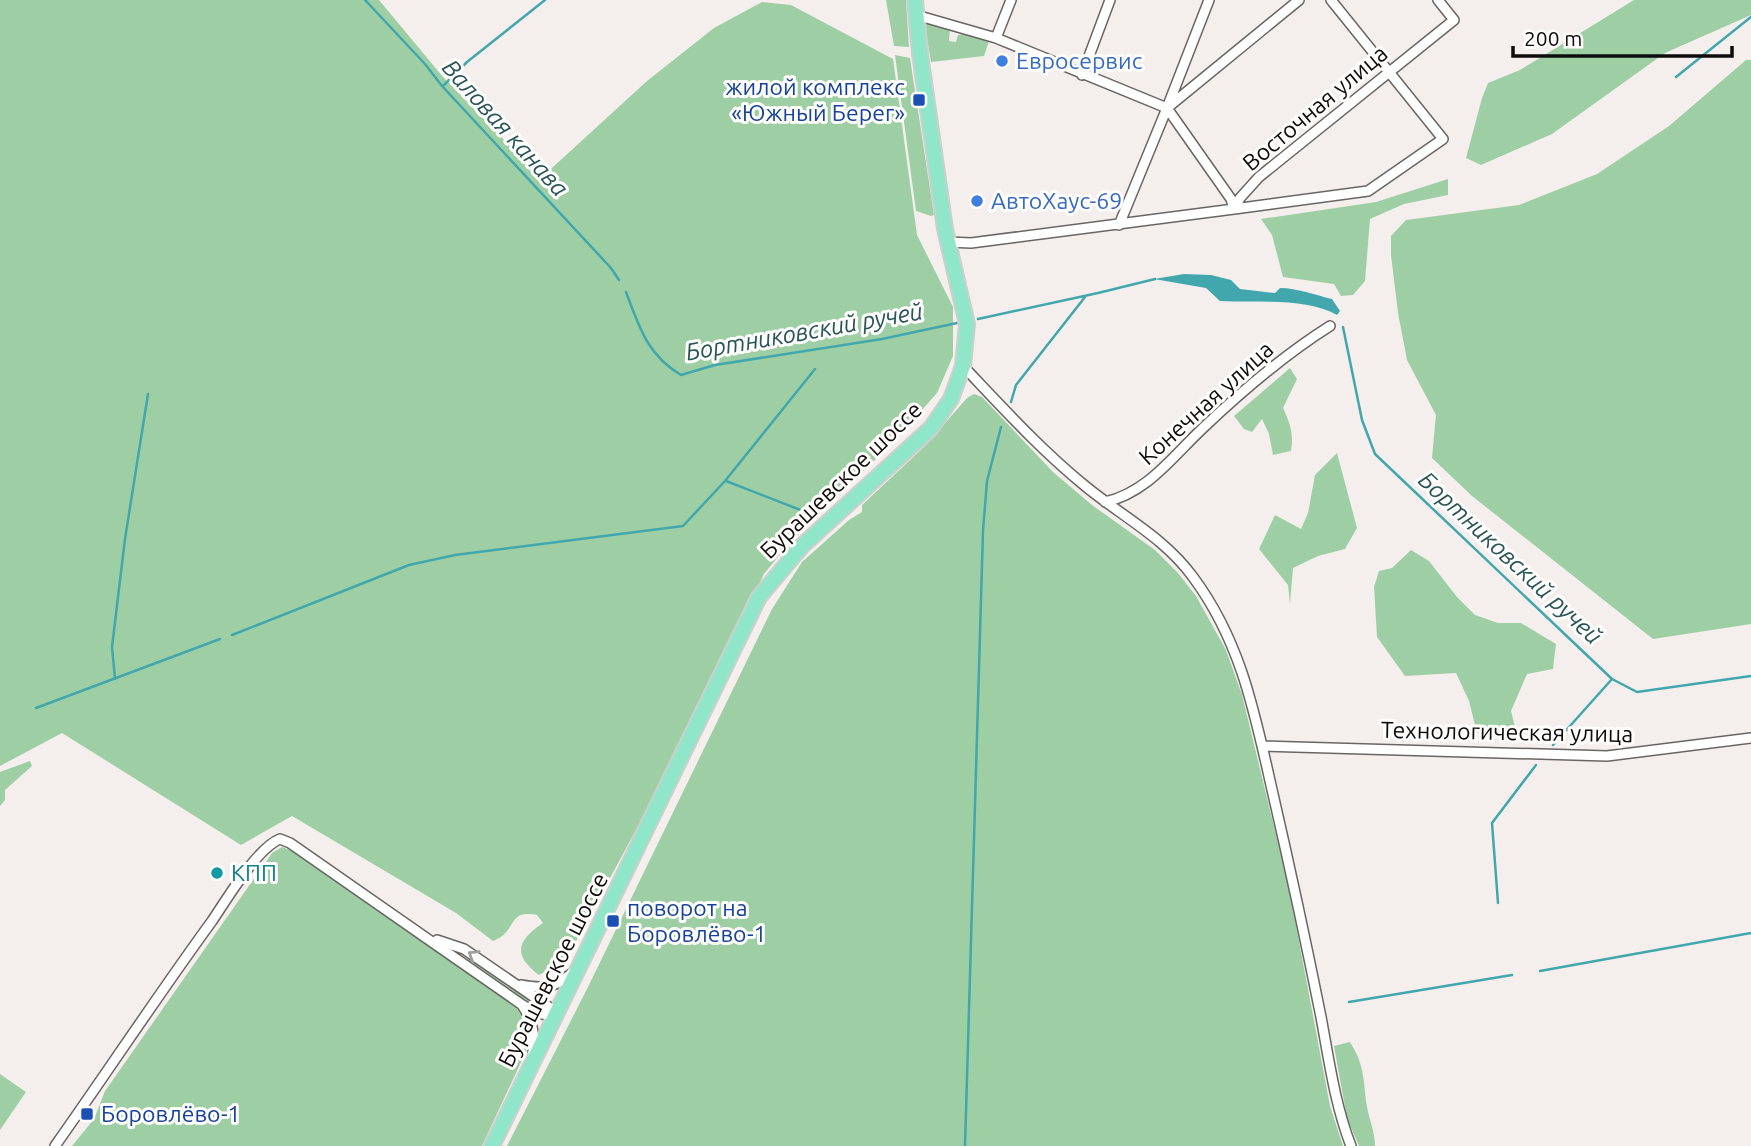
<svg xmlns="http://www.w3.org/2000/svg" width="1751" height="1146" viewBox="0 0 1751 1146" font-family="Ubuntu,sans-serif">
	<rect width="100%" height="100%" fill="#f4efec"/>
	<path fill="#9ecfa4" d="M0,0H379L443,77L541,178L647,81L714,28L762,2L791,5L893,59L917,235L953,307V356L937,393L897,438L787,546L764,574L637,828L574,945L559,965L539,975C513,955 516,941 543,923L537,915C506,909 518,932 493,941L456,913L292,816L241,845L62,733L0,766Z
		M886,0H906L909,47L894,46Z
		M1634,0H1751V15L1665,53L1552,134L1481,165L1466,158L1482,98L1488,83L1520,70Z
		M928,21L950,28L949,41L956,42L958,35L968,33L989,41L984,56L931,62L925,27Z
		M895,55L910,58L934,215L931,216L916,211Z
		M1746,60H1751V624L1653,639L1472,496L1432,458L1436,415L1407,360L1398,313L1391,255V236L1406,220L1519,205L1597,174L1669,126Z
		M1448,179V195L1404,204L1370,219L1365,281L1353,295L1341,296L1334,284L1283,277L1272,235L1261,219L1376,202Z
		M1290,368L1297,379L1283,408C1290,423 1294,434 1291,451L1273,455L1269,434L1262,419L1252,432L1244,429L1234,416Z
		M974,394L982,397L1053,472L1092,505L1155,550L1178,573L1196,596L1226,650L1242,695L1289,888L1330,1106L1343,1146H507L588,987L772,609L802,562L849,520L862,512V505L924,447L967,398Z
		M1337,453L1357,528L1345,549L1318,556L1293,568L1290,604L1288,585L1259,549L1275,515L1301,529L1308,513L1315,475Z
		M1411,550L1429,561L1457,597L1475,615L1498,623H1521L1556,644L1553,669L1527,674L1511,711L1516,731L1477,733L1469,701L1456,673L1405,676L1377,637L1374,587L1379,571L1392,568Z
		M30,761L32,766L5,790V800L0,806V772Z
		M282,847L295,852L515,1006C524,1019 529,1029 529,1045L482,1146H72L94,1119L105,1091L272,853Z
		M468,959L541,1006L542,1011H538L467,960Z
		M1350,1042C1364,1065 1363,1075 1366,1101C1368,1117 1375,1130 1375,1146H1359L1347,1118L1334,1046Z
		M0,1074L26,1092L0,1130Z"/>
	<path fill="#41a7ac" d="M1184,274L1211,275L1231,280L1240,289L1275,293L1280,288C1297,288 1315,295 1332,299L1340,311L1337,315C1307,297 1256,303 1220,301L1206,288L1154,279Z"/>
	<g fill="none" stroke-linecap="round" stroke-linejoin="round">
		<path stroke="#41a7ac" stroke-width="2.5" d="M365,0L425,64L442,86L611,268L619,280
			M1676,77L1751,17
			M443,86L467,62L545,0
			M626,292C639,326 647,355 681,375L715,365L882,339L957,323
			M978,319L1098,293L1155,279
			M1343,327L1362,420L1375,454L1612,679L1637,692L1751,676
			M1011,402L1016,385L1085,297
			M726,481L811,514
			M232,635L409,565L455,555L683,526L725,481L815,369
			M115,679L112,647L125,539L148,394
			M36,708L220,639
			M1553,745L1612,679
			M1498,903L1492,823L1536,765
			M1540,971L1751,933
			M1349,1002L1512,975
			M965,1146L983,531L987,481L1001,427"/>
		<g stroke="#696562" stroke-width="12">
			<path id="minor" d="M1209,0L1167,108L1231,199L1234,209L1368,191L1443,139L1331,0
				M916,15L996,38L1167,108
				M996,38L1011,0
				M1082,75L1110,0
				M1119,225L1167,108L1299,0
				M948,242L971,243L1234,209L1240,198L1259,177L1454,20L1438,0
				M963,366C1002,407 1040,449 1084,485C1121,516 1164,537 1193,577C1242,643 1255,715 1273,794C1290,868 1306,942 1321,1017C1329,1060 1335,1105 1351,1146
				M1105,502C1147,493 1173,456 1203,428C1242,391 1284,355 1330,326
				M1262,746L1607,756L1751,738
				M437,940L464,949L556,1012
				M521,985C547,990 555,987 575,971
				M522,1005C533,1021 535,1035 533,1055
				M55,1146C108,1071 158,995 212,921C227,899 257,848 280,839L290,843L521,1004C532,1010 543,1019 556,1012"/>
		</g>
		<g stroke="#cfcece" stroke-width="18">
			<path id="primary" d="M492,1146L759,597L802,546L931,428L951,399L963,366L967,324L945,229L920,54L915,0"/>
		</g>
		<use href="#minor" stroke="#fff" stroke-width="9"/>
		<use href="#primary" stroke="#8fe6c8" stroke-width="14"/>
	</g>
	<defs><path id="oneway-chevron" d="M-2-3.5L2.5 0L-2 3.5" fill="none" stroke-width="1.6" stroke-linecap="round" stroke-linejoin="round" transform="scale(1.75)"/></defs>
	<use stroke="#9f9e9d" href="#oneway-chevron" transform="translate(473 955) rotate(-148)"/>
	<g fill="#3f7fe0" stroke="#fffdfc" stroke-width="2.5">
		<circle cx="1002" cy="61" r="7"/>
		<circle cx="977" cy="201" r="7"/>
	</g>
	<g fill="#1a4fb4" stroke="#fffdfc" stroke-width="2.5">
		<rect x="912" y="93" width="14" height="14" rx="3.5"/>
		<rect x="606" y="914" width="14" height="14" rx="3.5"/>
		<rect x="80" y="1107" width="14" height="14" rx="3.5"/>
	</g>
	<circle fill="#0f9aa8" stroke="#fffdfc" stroke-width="2.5" cx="217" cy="873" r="7"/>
	<g text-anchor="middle" stroke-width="6" stroke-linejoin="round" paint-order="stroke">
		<g font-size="23" fill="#366cbe" stroke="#fffdfc" text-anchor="start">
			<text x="1016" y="69">Евросервис</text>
			<text x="991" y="209">АвтоХаус-69</text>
		</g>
		<g font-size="23" fill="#164399" stroke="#fffdfc" text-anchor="start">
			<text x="905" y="95" text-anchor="end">жилой комплекс<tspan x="905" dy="26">«Южный Берег»</tspan></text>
			<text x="627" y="916">поворот на<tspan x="627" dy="26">Боровлёво-1</tspan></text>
			<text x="101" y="1122">Боровлёво-1</text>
		</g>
		<g font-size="23" fill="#0e0c0b" stroke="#fffdfc">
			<text transform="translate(1315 108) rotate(-40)" y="8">Восточная улица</text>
			<text transform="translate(1206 403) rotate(-42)" y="8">Конечная улица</text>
			<text transform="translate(841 480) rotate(-44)" y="8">Бурашевское шоссе</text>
			<text transform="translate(1507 732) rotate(1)" y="8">Технологическая улица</text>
			<text transform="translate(553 970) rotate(-63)" y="8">Бурашевское шоссе</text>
		</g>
		<g font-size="23" fill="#0d838f" stroke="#fffdfc" text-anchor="start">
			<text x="231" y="881">КПП</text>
		</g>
		<g font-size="24" font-style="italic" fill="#285557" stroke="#fffdfc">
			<text transform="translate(505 128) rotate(48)" y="8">Валовая канава</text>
			<text transform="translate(804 332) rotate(-10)" y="8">Бортниковский ручей</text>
			<text transform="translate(1510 558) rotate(43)" y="8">Бортниковский ручей</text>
		</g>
	</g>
	<path d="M1513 46v10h219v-10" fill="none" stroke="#0e0c0b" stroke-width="3.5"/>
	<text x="1524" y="46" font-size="21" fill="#0e0c0b" stroke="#fffdfc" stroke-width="5" paint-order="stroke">200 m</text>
</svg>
